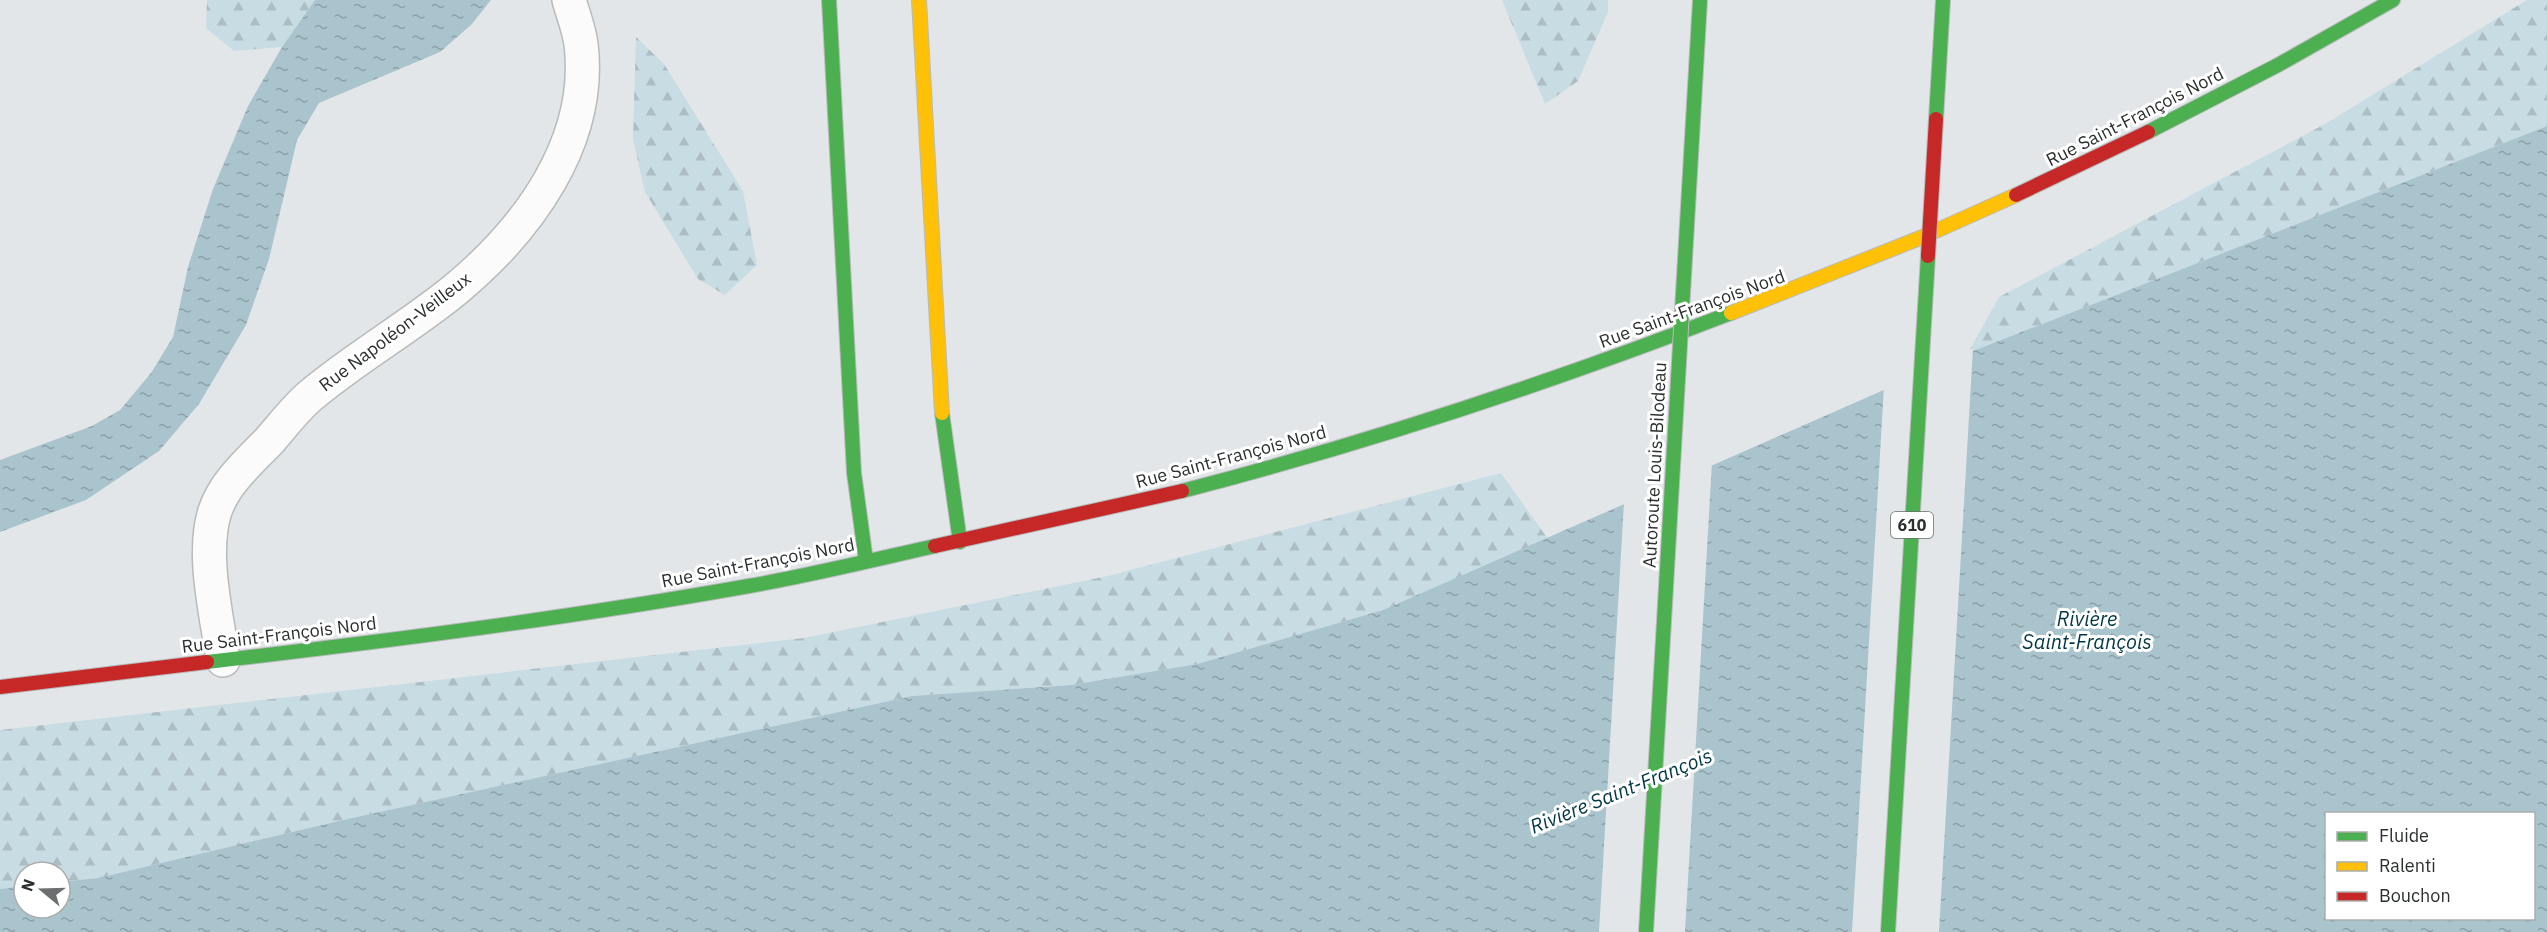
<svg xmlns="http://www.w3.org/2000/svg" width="2547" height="932" viewBox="0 0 2547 932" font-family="'IBM Plex Sans',sans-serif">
	<defs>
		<pattern id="forest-firs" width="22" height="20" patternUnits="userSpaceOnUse" patternTransform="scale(1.5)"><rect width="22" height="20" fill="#c8dce4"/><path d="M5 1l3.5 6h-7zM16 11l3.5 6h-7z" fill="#acbdc4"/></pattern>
		<pattern id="water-ripples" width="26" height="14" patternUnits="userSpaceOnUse" patternTransform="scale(1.5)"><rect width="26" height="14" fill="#aac4cd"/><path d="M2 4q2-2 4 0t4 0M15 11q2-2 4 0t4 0" fill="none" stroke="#8ba0a7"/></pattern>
	</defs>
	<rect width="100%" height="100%" fill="#e2e6e8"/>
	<path fill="url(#forest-firs)" d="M207,0H315L282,47L234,51L206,28Z
		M1502,0H1608V12L1578,81L1545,104Z
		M2527,0H2547V126L1968,353L1999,297L2325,124Z
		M636,37L664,64L743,191L757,265L725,295L698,279L645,192L633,139Z
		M1501,473L1548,539L1383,610L1197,664L1071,685L912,696L343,820L98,878L60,882V872H24V886L0,889V730L804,638L1108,576Z"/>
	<path fill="url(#water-ripples)" fill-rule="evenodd" d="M315,0H491L471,25L440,52L319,103L297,140L269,259L246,325L199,404L159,451L86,500L0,532V460L92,426L120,410L151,373L173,337L188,267L213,189L248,106L282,47Z
		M2547,126V932H0V889L24,886V908H60V882L98,878L343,820L912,696L1071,685L1197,664L1383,610L1968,353ZM2326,814H2534V918H2326Z"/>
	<path fill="#e2e6e8" d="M1973,348L1939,932H1852L1884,386Z
		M1712,462L1685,932H1599L1624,502Z"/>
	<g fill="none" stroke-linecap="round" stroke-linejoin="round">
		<g stroke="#b8bbbc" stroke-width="36">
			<path id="street" d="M223,660C217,616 201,554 215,511C225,482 249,462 270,440C283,425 295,409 310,396C356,357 410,327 456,289C527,230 593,142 581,44C579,29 573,14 569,0"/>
		</g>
		<g stroke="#b8bbbc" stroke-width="16">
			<path id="fast" d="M829,0L854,473L866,561
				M1936,119L1943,0
				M2148,132L2278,65L2393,0
				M1688,207L1700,0
				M942,413L960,542
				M1182,491C1368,443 1552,382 1731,313
				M207,662C388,641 569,618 749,586C812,575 873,560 935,546"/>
		</g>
		<g stroke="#b8bbbc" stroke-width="16">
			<path id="slow" d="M919,0L942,413
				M1731,313L1920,238L2016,195"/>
		</g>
		<g stroke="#b8bbbc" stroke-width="16">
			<path id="jam" d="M2016,195L2148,132
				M935,546L1182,491
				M0,687L207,662"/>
		</g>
		<use href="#street" stroke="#fbfbfc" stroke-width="33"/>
		<use href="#fast" stroke="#4caf50" stroke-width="14"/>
		<use href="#slow" stroke="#ffc107" stroke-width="14"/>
		<use href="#jam" stroke="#c62828" stroke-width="14"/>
		<g stroke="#b8bbbc" stroke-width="16" stroke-linecap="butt">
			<path id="fast-bridge" d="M1646,932L1688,207
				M1888,932L1928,256"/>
		</g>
		<g stroke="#b8bbbc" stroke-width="16" stroke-linecap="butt">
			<path id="jam-bridge" d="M1928,256L1936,119"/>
		</g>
		<use href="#fast-bridge" stroke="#4caf50" stroke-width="14"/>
		<use href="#jam-bridge" stroke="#c62828" stroke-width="14"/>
	</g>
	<g text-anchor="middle" stroke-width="6" stroke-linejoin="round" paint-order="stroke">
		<rect fill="#fff" stroke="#6b6d6e" stroke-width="1.5" x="1891" y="512" width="42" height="26" rx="4.5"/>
		<g font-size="16" font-weight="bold" fill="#2c2f30">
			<text x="1912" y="531">610</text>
		</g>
		<g font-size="18" fill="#2c2f30" stroke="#fff">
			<text transform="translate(2135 117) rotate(-27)" y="6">Rue Saint-François Nord</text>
			<text transform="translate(1692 309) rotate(-20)" y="6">Rue Saint-François Nord</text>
			<text transform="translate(395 332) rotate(-37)" y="6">Rue Napoléon-Veilleux</text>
			<text transform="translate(1231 457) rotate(-15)" y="6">Rue Saint-François Nord</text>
			<text transform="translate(1655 465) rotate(-87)" y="6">Autoroute Louis-Bilodeau</text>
			<text transform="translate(758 563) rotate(-11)" y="6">Rue Saint-François Nord</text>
			<text transform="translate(279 635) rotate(-7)" y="6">Rue Saint-François Nord</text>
		</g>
		<g font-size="20" font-style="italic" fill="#003745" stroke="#fff">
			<text x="2087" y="626">Rivière<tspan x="2087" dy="23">Saint-François</tspan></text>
			<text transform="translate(1621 791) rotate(-22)" y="7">Rivière Saint-François</text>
		</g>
	</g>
	<rect x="2325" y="812" width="210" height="108" fill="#ffffff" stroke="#abacac" stroke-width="1.5"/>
	<rect x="2337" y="832" width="30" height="9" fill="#4caf50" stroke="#abacac" stroke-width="1.5"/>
	<text x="2379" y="842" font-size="18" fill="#2c2f30">Fluide</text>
	<rect x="2337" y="862" width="30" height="9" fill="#ffc107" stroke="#abacac" stroke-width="1.5"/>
	<text x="2379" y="872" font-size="18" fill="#2c2f30">Ralenti</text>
	<rect x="2337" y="892" width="30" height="9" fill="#c62828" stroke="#abacac" stroke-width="1.5"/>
	<text x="2379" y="902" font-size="18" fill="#2c2f30">Bouchon</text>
	<g transform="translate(42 890) rotate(289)"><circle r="28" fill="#ffffff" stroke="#abacac" stroke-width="1.5"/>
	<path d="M0-4.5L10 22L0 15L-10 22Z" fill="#6c6f70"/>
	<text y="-9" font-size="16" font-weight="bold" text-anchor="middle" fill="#2c2f30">N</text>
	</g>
</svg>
